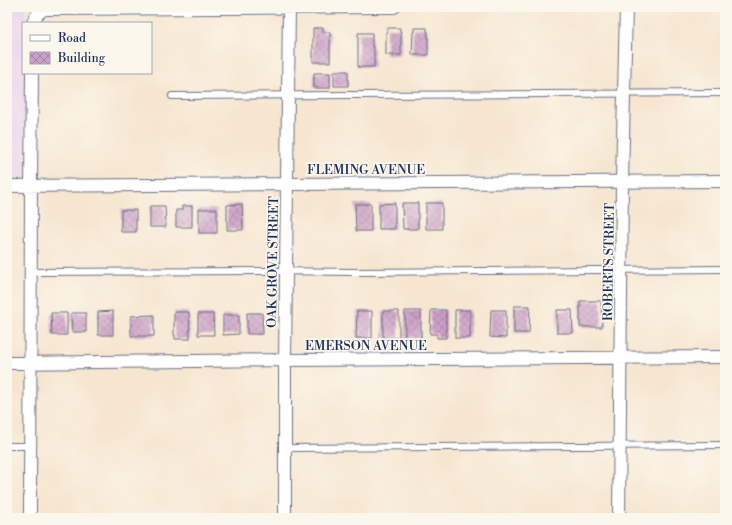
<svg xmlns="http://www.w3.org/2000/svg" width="732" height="525" viewBox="0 0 732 525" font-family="'Libre Bodoni',serif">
	<defs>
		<pattern id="building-cross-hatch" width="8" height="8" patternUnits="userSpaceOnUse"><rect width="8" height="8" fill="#cd9ec8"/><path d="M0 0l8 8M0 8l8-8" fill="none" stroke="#a681a6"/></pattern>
	</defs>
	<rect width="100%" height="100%" fill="#fbf7ec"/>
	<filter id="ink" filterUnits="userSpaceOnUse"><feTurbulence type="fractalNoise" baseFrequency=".025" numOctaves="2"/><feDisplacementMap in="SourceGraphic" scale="8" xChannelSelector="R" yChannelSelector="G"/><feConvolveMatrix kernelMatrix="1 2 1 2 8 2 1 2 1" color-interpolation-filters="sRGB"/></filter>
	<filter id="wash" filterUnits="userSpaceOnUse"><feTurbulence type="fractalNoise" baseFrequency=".012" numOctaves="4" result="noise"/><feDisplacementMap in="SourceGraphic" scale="16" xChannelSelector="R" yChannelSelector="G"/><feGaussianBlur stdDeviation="0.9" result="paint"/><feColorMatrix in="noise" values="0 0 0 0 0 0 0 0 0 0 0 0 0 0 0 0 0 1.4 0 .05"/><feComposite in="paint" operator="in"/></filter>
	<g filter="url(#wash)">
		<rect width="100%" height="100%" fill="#f6e6d0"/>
		<path fill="#e8d2ef" d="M7,7H26V23H23V73H26L25,177H7Z"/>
		<g id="blocks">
			<path fill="url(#building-cross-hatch)" d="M313,28H323V32H330V62H313Z
				M387,28H400V32H401V55H386V32H387Z
				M414,28H427V32H428V55H412L413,32H414Z
				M358,33H372V47H374V67H358Z
				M334,71H348V86H334Z
				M314,73H330V88H314Z
				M395,203V229H379V204Z
				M402,203H418V229H403Z
				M426,203H442V229H426Z
				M242,204L243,230H227V205Z
				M355,204H371V231H356Z
				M150,206H165L166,227H150Z
				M182,206H192V227H176V210H182Z
				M199,209H217V233H199Z
				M121,210H136V232H121Z
				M580,301H601L602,327H580Z
				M514,306H530L529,333H514Z
				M431,310H446V338H437V334H430Z
				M455,310H470V338H455Z
				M491,310H506V338L490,337Z
				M557,310H572L573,333H557Z
				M113,311V335H98V312Z
				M357,311H372V338H356Z
				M383,311H399V338H383Z
				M405,311H421V338H405Z
				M174,312H189L190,339H175V335H174Z
				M51,313H67V335H52Z
				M71,313H86V332H72Z
				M247,313H262L263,334H247Z
				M198,314H213L214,335H198Z
				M154,315V336H131V316Z
				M223,315H239V334L223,335Z"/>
		</g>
	</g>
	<g filter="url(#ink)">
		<use href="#blocks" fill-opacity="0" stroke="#686f86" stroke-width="1"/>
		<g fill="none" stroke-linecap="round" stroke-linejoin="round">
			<g stroke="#686f86" stroke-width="8">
				<path id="service" d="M172,96L725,93
					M30,272L269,271L355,272L725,269
					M7,446H30
					M285,448L725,445"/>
			</g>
			<g stroke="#686f86" stroke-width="14">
				<path id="minor" d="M33,23C35,16 38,13 44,9L394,7
					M7,186L725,181
					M7,363L285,360L725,357
					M30,518L31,186L32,73
					M285,518V360L289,7
					M619,518L622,182L626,7"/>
			</g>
			<use href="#service" stroke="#fff" stroke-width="6"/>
			<use href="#minor" stroke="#fff" stroke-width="12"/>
		</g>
	</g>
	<g text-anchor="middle" stroke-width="3.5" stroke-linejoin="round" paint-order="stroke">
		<g font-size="13" fill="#1b2f5e" stroke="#fbf7ec">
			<text x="366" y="174">FLEMING AVENUE</text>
			<text transform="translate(272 262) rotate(-89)" y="5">OAK GROVE STREET</text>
			<text transform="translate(608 262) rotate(-89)" y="5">ROBERTS STREET</text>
			<text x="366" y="350">EMERSON AVENUE</text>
		</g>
	</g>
	<rect width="732" height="525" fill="none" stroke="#fbf7ec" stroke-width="24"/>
	<rect x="22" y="22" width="130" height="52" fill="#fbf7ec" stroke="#a1a7b3"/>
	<rect x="30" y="35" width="20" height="6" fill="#ffffff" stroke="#a1a7b3"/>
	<text x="58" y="42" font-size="12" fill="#1b2f5e">Road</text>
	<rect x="30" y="52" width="20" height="12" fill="url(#building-cross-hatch)" stroke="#a1a7b3"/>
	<text x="58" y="62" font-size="12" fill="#1b2f5e">Building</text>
</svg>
